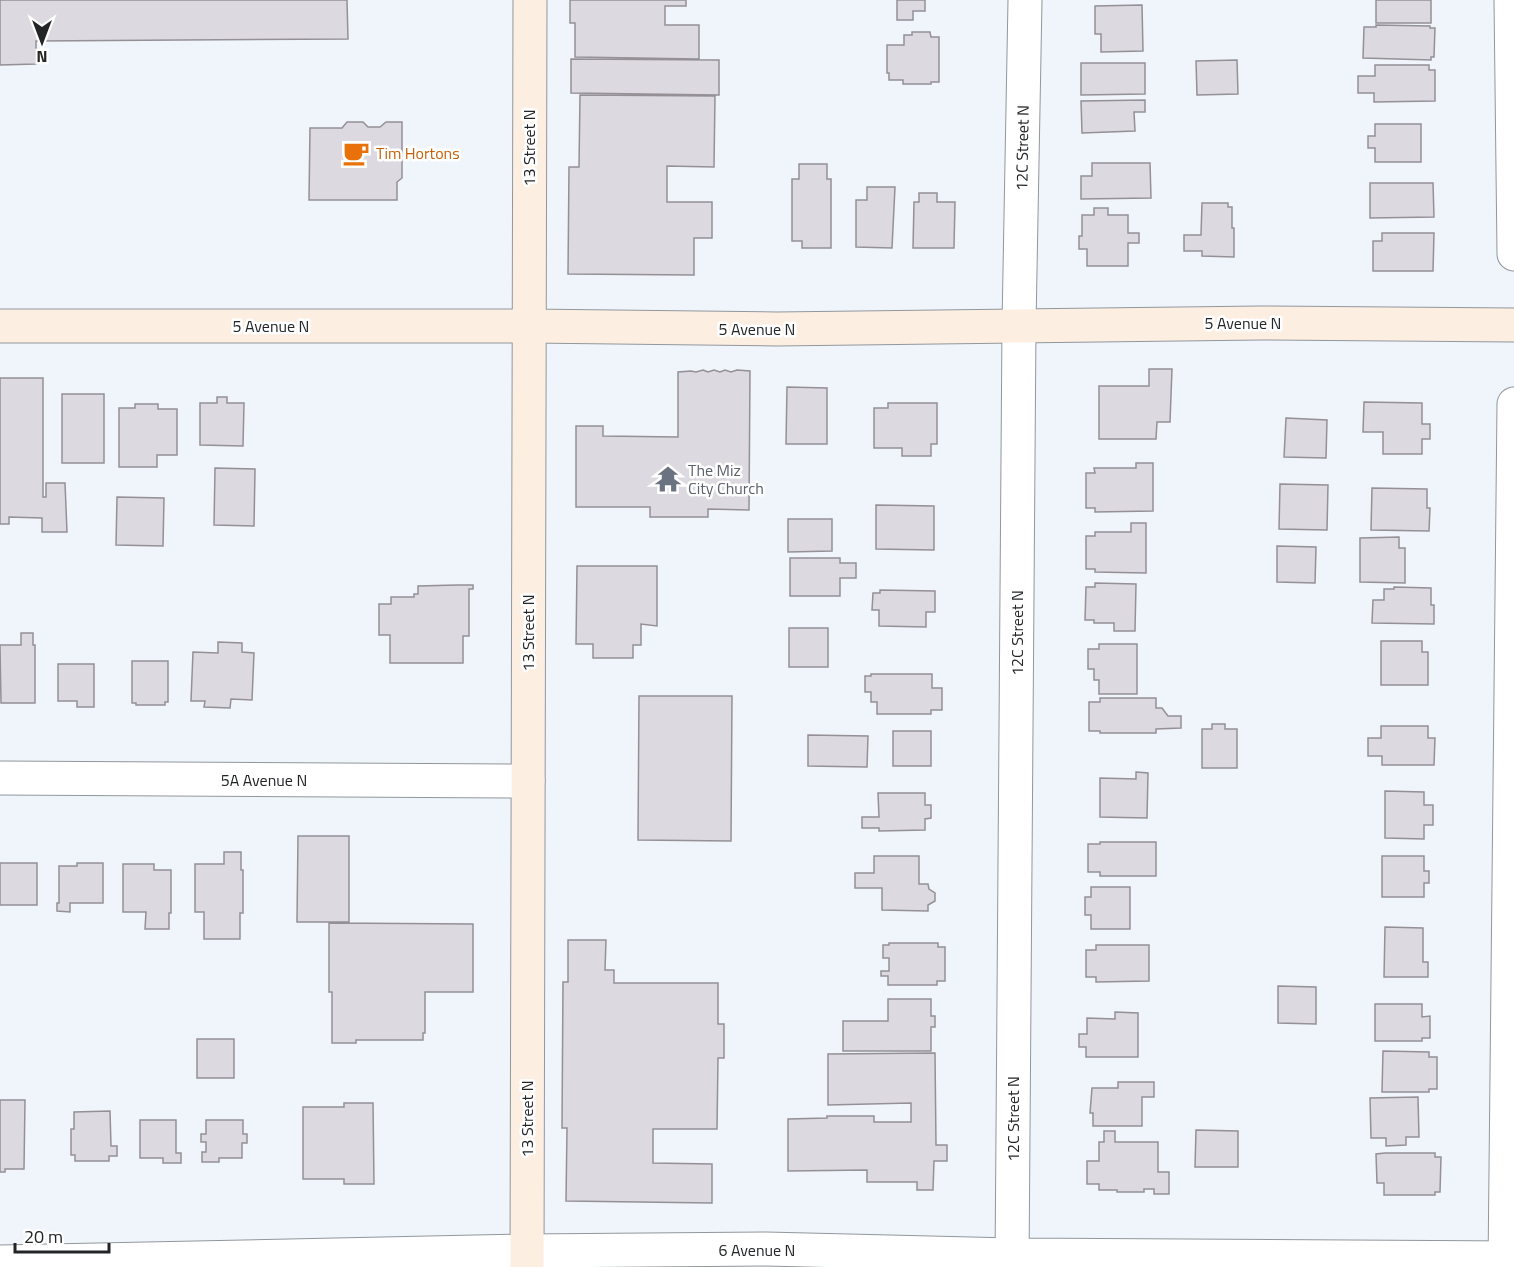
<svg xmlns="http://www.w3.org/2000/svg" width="1514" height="1267" viewBox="0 0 1514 1267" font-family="'Titillium Web',sans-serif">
	<rect width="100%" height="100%" fill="#eff5fa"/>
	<path fill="#ddd9e0" stroke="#949096" stroke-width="1.5" d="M0,0H347L348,39L36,41V64L0,65Z
		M570,0H686V6H665V25H699V59L575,57V23H570Z
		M897,0H925V11H913V20H897Z
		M1376,0H1431V23H1376Z
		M1142,5L1143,51L1101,52V34H1095V6Z
		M1376,25L1430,26V28H1435L1434,57H1431V60L1363,58L1364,27H1376Z
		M912,32H930L931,37H939V82H931V84H903V80H889V73H887V45H904V35H912Z
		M571,59L719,60V95L571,93Z
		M1237,60L1238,94L1197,95L1196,61Z
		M1081,63H1145V94L1081,95Z
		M1375,65H1429V70H1435V101L1374,102V93H1358V76H1375Z
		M580,95L715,96L714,167L667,166V202H712V238H694V275L568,274L569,167H579Z
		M1145,100V112H1134L1135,131L1082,133L1081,101Z
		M347,122H363L368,127H380L386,122H402V178L397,182V200H309L310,128H342Z
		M1375,124H1421V162H1375V148H1368V136H1375Z
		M1092,163H1150L1151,198L1081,199V176H1092Z
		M799,164H827V179H831V248H802V241H792V179H799Z
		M1370,183H1433L1434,217L1370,218Z
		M867,187H895L892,248L856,247V200H867Z
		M919,193H937V202H955L954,248H913L914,202H919Z
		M1202,203H1228V207H1232V228H1234V257L1202,256V251H1184V235H1201Z
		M1094,208H1108V215H1128V233H1139V243H1128V266H1087V249H1079V236H1082V215H1094Z
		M1382,233H1434L1433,271H1373V241H1382Z
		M1149,369H1172L1170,422H1157L1156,439H1099V386H1149Z
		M703,370L708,372L714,370L720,372L725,370L731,372L737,370L750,371L749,510L708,509V517H650V507H576V426H603V436L678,437V372L691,371L696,372Z
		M0,378H43V497H46V483H65L67,532H42V518L9,517V524H0Z
		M787,387L827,388V444H786Z
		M62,394H104V463H62Z
		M217,397H227V403H244L243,446L200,445V403H217Z
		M1364,402L1422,403V424H1430V439H1422V454H1383V432H1363Z
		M888,403H937V444H931V456H902V448H874V408H888Z
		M135,404H158V409H177V455H157V467H119V408H135Z
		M1286,418L1327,420L1326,458L1284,457Z
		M1136,463H1153V511L1095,512V508H1086V473H1095L1094,468H1136Z
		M215,468L255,469L254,526L214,525Z
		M1280,484L1328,485L1327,530L1279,529Z
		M1372,488L1427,489V508H1430L1429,531L1371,530Z
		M117,497L164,498L163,546L116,545Z
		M876,505L934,506V550L876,549Z
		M788,519H832V551L788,552Z
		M1131,523H1146V573L1095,572V569H1086V536H1095V532H1131Z
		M1399,537V548H1405V583L1360,582V538Z
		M1277,546L1316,547L1315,583L1277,582Z
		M790,558H840V563H856V578H840V596H790Z
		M577,566H657V626L641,624V645H633V658H593V644H576Z
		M1095,583L1136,584L1135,631H1114V623H1094V620H1085L1086,587H1095Z
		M457,585H473V589H469V636H463V663H390V635H379V604H391V597H414V594H418V586Z
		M1394,587L1431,588V605H1434V624L1372,623L1373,600H1384V589H1394Z
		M880,590L935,591V612H926V627L879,626V610H872L873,593H880Z
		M789,628H828V667H789Z
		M21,633H33V645H35V703H1L0,645H21Z
		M1381,641H1422V652H1428V685H1381Z
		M218,642L242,643V652L254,653L252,700L231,699L230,708L204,707L205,701H191L193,652L218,653Z
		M1099,644H1137V694H1099V680H1094V669H1088V649H1099Z
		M132,661H168V702H165V705H136V703H132Z
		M58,664H94V707H77V701H58Z
		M871,674H932V688H942V710H931V714H877V702H871V692H865V676H871Z
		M639,696H732L731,841L638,840Z
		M1100,698H1156V708H1162L1168,716H1181V728L1156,729V733H1100V731H1089V702H1100Z
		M1212,724H1225V729H1237V768H1202V729H1212Z
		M1381,726H1428V738H1435L1434,765H1382V756H1368V738H1381Z
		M893,731H931V766H893Z
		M808,735L868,736L867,767L808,766Z
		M1136,772L1148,773L1147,818L1100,817V778L1136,779Z
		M1385,791L1424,792V805H1433V825H1424V839L1385,838Z
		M878,793H925V805H931V818L925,819V830L879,831V828H862V817H879Z
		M298,836H349V922H297Z
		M1100,842H1156V876H1100V872H1088V844H1100Z
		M224,852H241V870H243V913H240V939H204V912H195V864H224Z
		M874,856H919V884H928L929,889L935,893V901L928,905V911L882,910V888H855V873H874Z
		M1382,856H1424V871H1429V883H1424V897H1382Z
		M0,863H37V905H0Z
		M77,863H103V903H70V912L57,911V903H59V866H77Z
		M123,864H154V870H171V913H169V929H145L146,912H123Z
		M1091,887H1130V929H1091V915H1085V897H1091Z
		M329,923L473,924V992H425V1033H423V1040H356V1043H332V992H329Z
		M1385,927L1423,928V962H1428V977H1384Z
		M568,940H606L605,970H614V983H718V1024H724V1058H718L717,1129H653V1163L712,1164V1203L566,1201L567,1128H562L563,982H568Z
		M889,943H938V947H945V981H937V985H888V976H881V971H889V958H883V945H889Z
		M1096,945H1149V981L1096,982V977H1086V950H1096Z
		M1278,986L1316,987V1024L1278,1023Z
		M888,999H931V1016H935V1027H931V1051H843V1021H888Z
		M1375,1004H1422V1017L1430,1016V1038H1422V1041H1375Z
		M1115,1012L1138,1013V1057H1086V1047H1079V1034H1087V1018L1115,1019Z
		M197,1039H234V1078H197Z
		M1383,1051L1429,1052V1057H1437V1089H1429V1092H1382Z
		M935,1053L936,1145H947V1161H934L933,1190H917V1182H867V1170L788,1171V1119L827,1118V1116H874V1122H911V1103L828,1105V1054Z
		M1118,1082H1154V1097H1142V1126H1093V1113H1090L1092,1088H1118Z
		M1418,1097L1419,1137H1406V1145L1386,1146V1138H1371L1370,1098Z
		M0,1100H25L24,1169H5V1172H0Z
		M344,1103H373L374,1184H344V1179H303V1107H344Z
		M110,1111L111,1146H117V1156H109V1161H75V1155H71V1129H74V1112Z
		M140,1120H176V1153H181V1163H163V1158H140Z
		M206,1120H243V1134H247V1143H242V1158H219V1162H202V1152H206V1142H201V1134H206Z
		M1196,1130L1238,1131V1167H1195Z
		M1104,1131H1115V1142H1158V1172H1169V1194H1154V1189H1144V1192H1117V1190H1099V1184H1087V1161H1099V1142H1104Z
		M1385,1153H1435V1157H1441L1440,1192H1435V1195H1384V1183H1377L1376,1154Z"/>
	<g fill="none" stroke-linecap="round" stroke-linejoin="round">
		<g stroke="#91979c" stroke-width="35">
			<path id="street" d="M1511,0L1514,254
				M0,778L528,781
				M0,1262L527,1251L766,1249L1012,1255L1514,1258
				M1012,1267L1019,325L1025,0
				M1505,1267L1514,404"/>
		</g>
		<g stroke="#91979c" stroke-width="35">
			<path id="secondary" d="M0,326H529L777,329L1261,323L1514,325
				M527,1267L530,0"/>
		</g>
		<use href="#street" stroke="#fff" stroke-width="33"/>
		<use href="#secondary" stroke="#fdeee2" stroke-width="33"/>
	</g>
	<defs>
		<g id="cafe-bare" transform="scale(2.07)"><path d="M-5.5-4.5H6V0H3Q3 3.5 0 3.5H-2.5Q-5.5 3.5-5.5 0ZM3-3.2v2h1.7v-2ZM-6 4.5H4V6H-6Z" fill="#e8710a" stroke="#fff" stroke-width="2.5" paint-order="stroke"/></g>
		<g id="temple-bare" transform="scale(2.07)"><path d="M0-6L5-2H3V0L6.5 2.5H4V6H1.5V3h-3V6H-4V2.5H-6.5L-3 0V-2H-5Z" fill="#6b7280" stroke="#fff" stroke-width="2.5" paint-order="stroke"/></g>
	</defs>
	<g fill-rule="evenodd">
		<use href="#cafe-bare" x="356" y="153"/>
		<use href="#temple-bare" x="668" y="479"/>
	</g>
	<g text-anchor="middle" stroke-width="5" stroke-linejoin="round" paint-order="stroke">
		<g font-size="16" fill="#222426" stroke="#fff">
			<text transform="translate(529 148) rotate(-90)" y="6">13 Street N</text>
			<text transform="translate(1022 148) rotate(-89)" y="6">12C Street N</text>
			<text x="1243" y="329">5 Avenue N</text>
			<text x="271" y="332">5 Avenue N</text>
			<text x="757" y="335">5 Avenue N</text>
			<text transform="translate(528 633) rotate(-90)" y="6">13 Street N</text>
			<text transform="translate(1017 633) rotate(-90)" y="6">12C Street N</text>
			<text x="264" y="786">5A Avenue N</text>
			<text transform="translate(527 1119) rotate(-90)" y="6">13 Street N</text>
			<text transform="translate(1013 1119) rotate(-90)" y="6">12C Street N</text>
			<text x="757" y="1256">6 Avenue N</text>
		</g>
		<g font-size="16" fill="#c56008" stroke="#fff" text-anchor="start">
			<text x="376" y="159">Tim Hortons</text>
		</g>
		<g font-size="16" fill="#5b616d" stroke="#fff" text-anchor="start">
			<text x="688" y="476">The Miz<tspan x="688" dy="18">City Church</tspan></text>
		</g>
	</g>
	<g transform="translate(42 42) rotate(180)" stroke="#ffffff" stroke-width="4.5" paint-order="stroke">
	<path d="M0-4.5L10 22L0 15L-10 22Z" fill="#222426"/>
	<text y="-9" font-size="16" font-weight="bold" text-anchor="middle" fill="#222426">N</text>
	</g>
	<path d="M15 1243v9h94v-9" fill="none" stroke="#222426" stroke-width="3"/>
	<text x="24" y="1243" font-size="18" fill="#222426" stroke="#ffffff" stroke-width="4.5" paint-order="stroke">20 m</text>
</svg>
